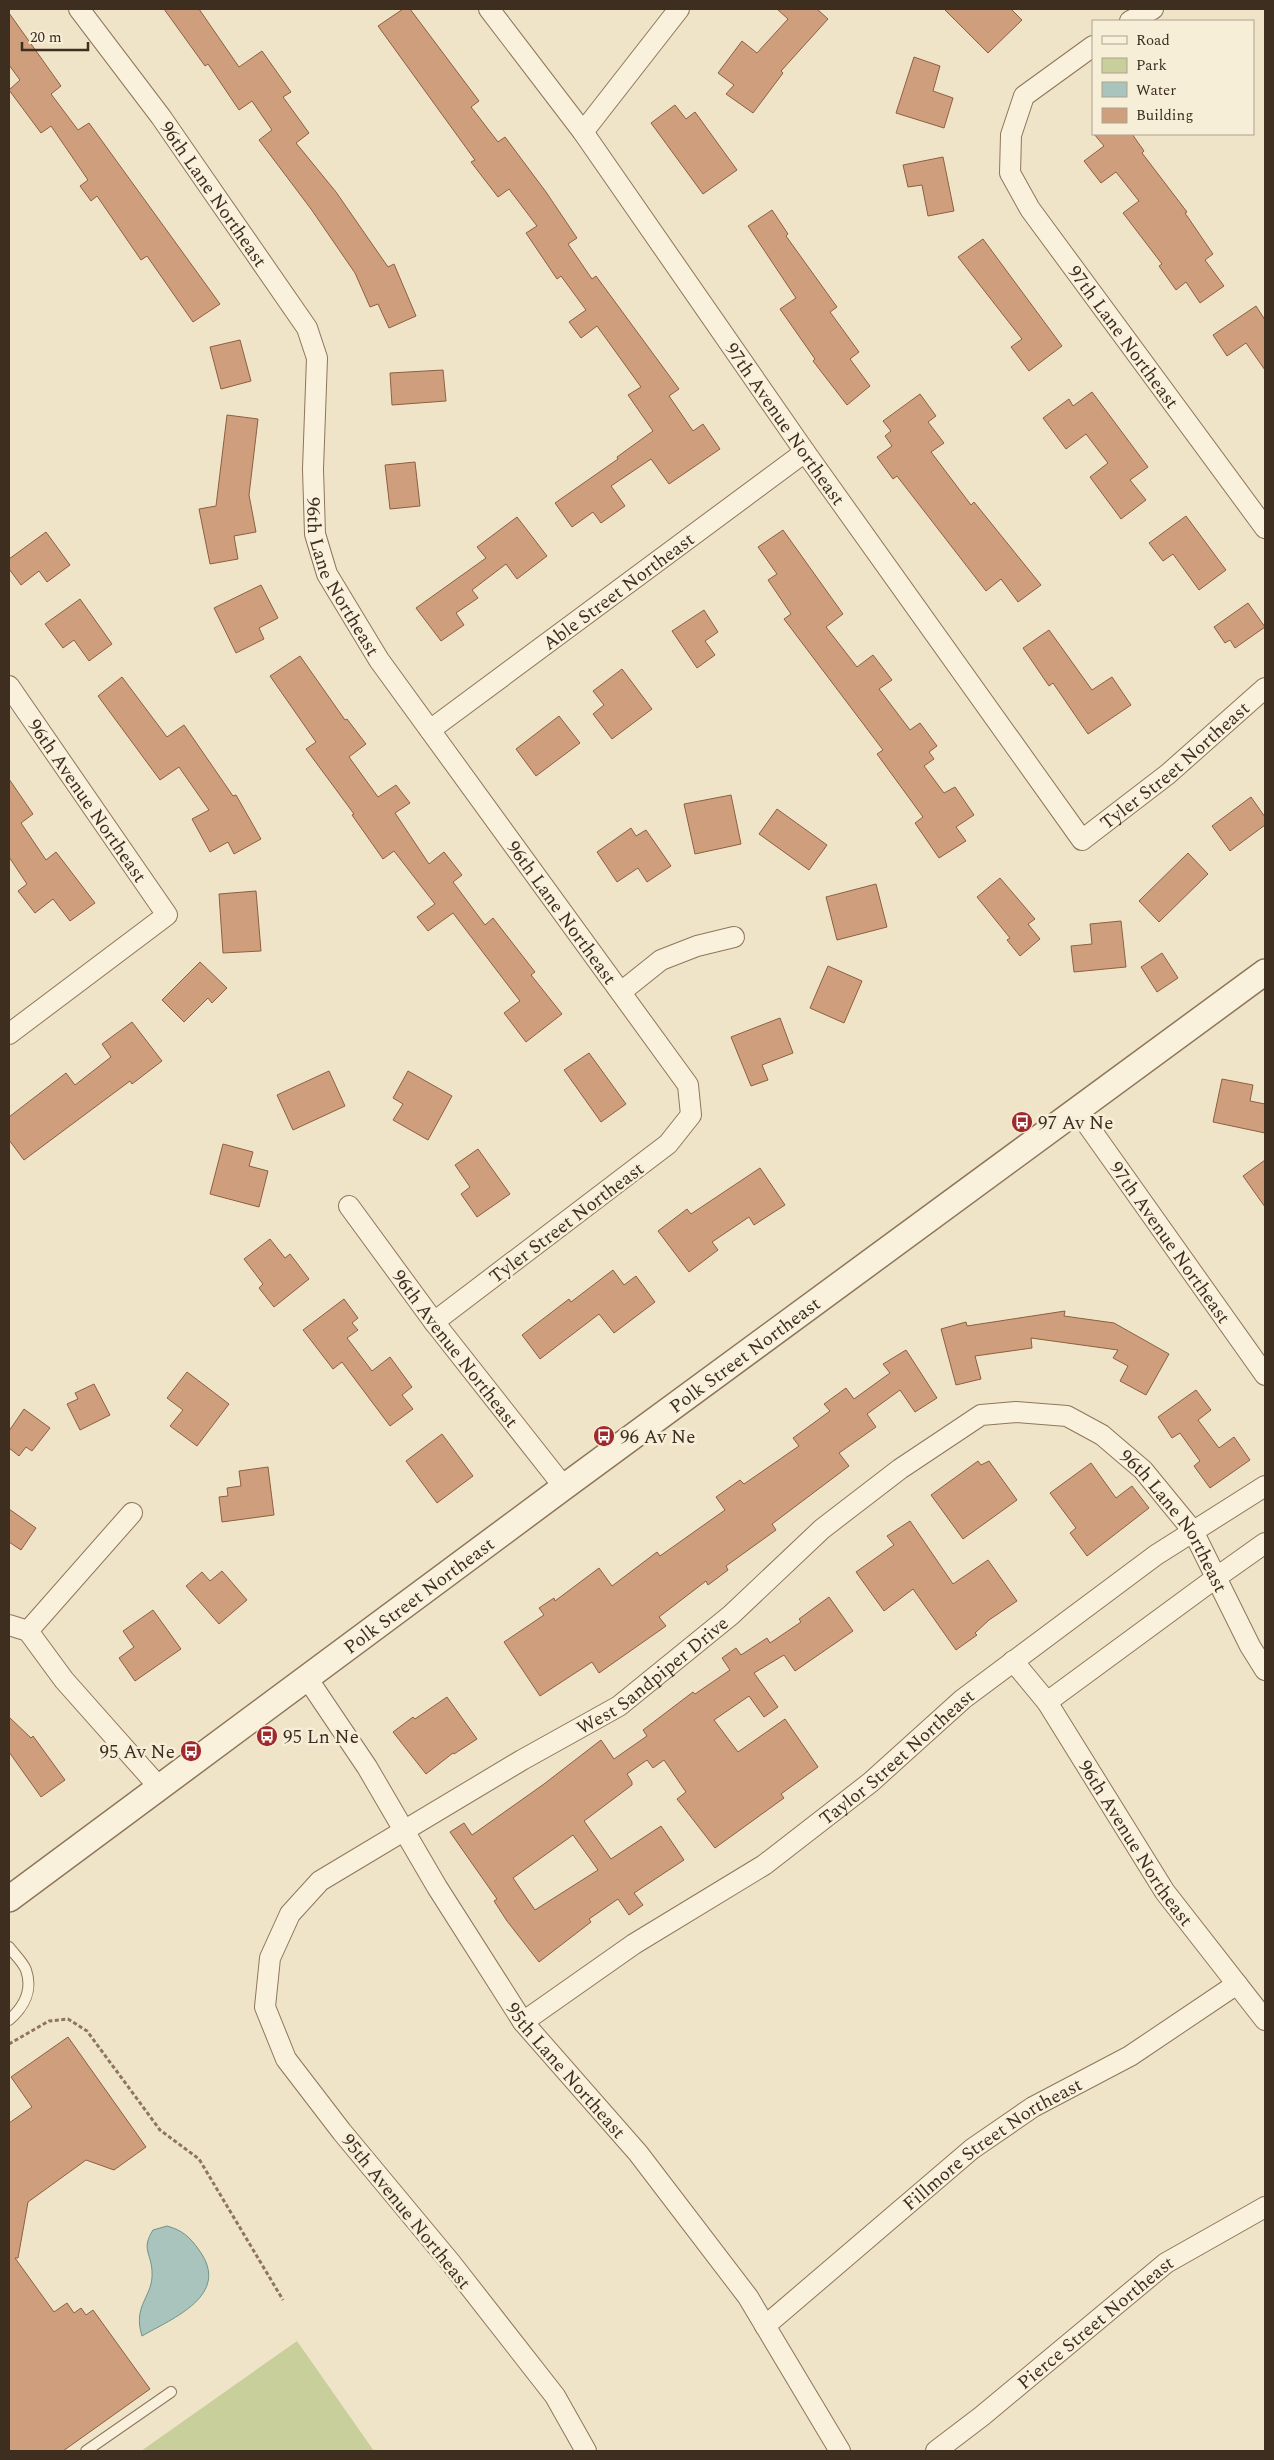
<svg xmlns="http://www.w3.org/2000/svg" width="1274" height="2460" viewBox="0 0 1274 2460" font-family="Spectral,serif">
	<rect width="100%" height="100%" fill="#f0e4c8"/>
	<path fill="#c9cf9b" d="M297,2341L374,2451H141Z"/>
	<path fill="#a9c4bc" stroke="#6f938a" d="M167,2226C182,2230 190,2237 199,2250C232,2295 173,2318 142,2336C132,2304 154,2297 152,2271C151,2253 141,2249 153,2230Z"/>
	<path fill="#cf9f7d" stroke="#8d5f41" fill-rule="evenodd" d="M164,9H199L239,67L262,51L291,92L283,97L309,133L296,143L336,192L388,267L394,264L416,316L389,328L378,304L370,307L355,273L311,209L259,140L272,130L252,101L239,110L208,64L205,66Z
		M403,9H410L479,101L471,107L498,142L505,137L546,192L577,238L568,244L592,279L596,276L679,389L669,396L693,431L703,424L720,449L669,484L651,459L611,486L625,506L601,523L593,512L572,527L555,503L618,459L617,457L653,431L628,395L641,387L597,326L581,338L569,322L586,310L561,276L557,279L526,233L537,226L509,189L498,197L471,162L475,160L378,26Z
		M777,9H817L828,19L781,71L783,73L753,113L726,94L734,85L718,73L742,41L757,53L788,19Z
		M944,9H1011L1022,20L988,53Z
		M9,13L61,86L51,94L78,130L89,123L220,304L193,322L147,256L141,260L97,196L91,201L80,186L88,180L51,126L41,133L9,90L20,80L9,65Z
		M914,57L940,66L933,91L953,98L944,128L896,113Z
		M675,105L686,119L695,112L737,170L703,194L651,123Z
		M1094,134H1132L1144,151L1142,153L1187,212L1185,213L1213,254L1205,260L1224,286L1200,303L1186,282L1176,290L1159,266L1162,264L1123,213L1139,201L1116,172L1101,183L1084,161L1104,146Z
		M943,157L954,211L928,216L922,185L908,187L903,165Z
		M772,210L788,234L786,236L837,307L830,312L859,352L850,359L870,386L847,405L813,361L815,359L780,309L796,298L748,226Z
		M983,239L1062,346L1029,371L1011,347L1022,339L958,257Z
		M1256,306L1265,320V370L1246,343L1227,356L1213,335Z
		M240,340L251,381L221,389L210,347Z
		M443,370L446,401L392,405L390,373Z
		M1092,392L1148,467L1130,480L1146,500L1121,519L1090,477L1108,463L1086,434L1066,449L1043,418L1069,399L1073,406Z
		M920,394L936,416L928,422L944,443L931,452L971,505L974,502L1041,585L1018,602L1001,579L986,591L897,476L893,479L877,457L892,446L885,436L891,431L883,421Z
		M227,415L258,419L249,495L256,532L234,536L238,559L210,564L199,509L216,506Z
		M415,462L420,506L390,509L385,465Z
		M1186,516L1226,570L1199,590L1173,554L1163,561L1149,543Z
		M517,517L547,556L517,579L506,564L472,590L478,598L456,613L464,625L441,641L416,608L486,558L477,547Z
		M783,530L843,614L826,627L857,667L873,655L892,680L879,689L910,730L920,723L937,746L929,752L934,759L924,766L944,793L955,787L974,815L956,827L966,841L939,858L915,823L923,817L877,754L883,750L784,619L791,614L768,580L777,574L758,547Z
		M46,532L70,565L47,582L39,571L21,585L9,569V559Z
		M261,585L278,618L259,628L264,639L236,653L214,608Z
		M80,599L112,644L89,661L74,640L63,648L45,624Z
		M1248,603L1265,627L1235,648L1230,640L1225,643L1214,627Z
		M704,610L718,632L705,641L715,655L697,668L672,631Z
		M1049,630L1092,690L1112,677L1131,705L1088,734L1053,683L1049,686L1023,648Z
		M300,656L345,720L347,719L366,744L349,757L378,797L396,785L410,803L395,813L429,864L444,852L462,875L453,882L485,925L493,918L535,972L531,975L562,1014L526,1042L504,1013L520,1001L453,913L428,931L417,917L435,904L394,851L383,859L352,815L354,814L306,749L316,742L270,676Z
		M622,669L652,709L612,739L593,714L604,705L593,691Z
		M122,677L167,737L184,725L233,796L236,795L261,839L234,854L228,842L210,852L192,819L209,810L179,767L160,780L98,696Z
		M559,716L580,743L536,776L516,749Z
		M9,779L33,814L21,823L46,860L56,852L95,903L70,921L53,899L35,913L18,891L27,884L9,857Z
		M731,795L741,844L695,854L684,804Z
		M1251,797L1265,817V825L1230,851L1212,826Z
		M777,809L827,845L809,870L759,834Z
		M631,828L636,836L646,830L671,866L647,882L638,868L617,882L597,852Z
		M1188,853L1208,874L1159,922L1139,901Z
		M1000,878L1035,919L1028,924L1040,939L1020,956L1007,940L1010,938L977,897Z
		M876,884L887,927L837,940L826,897Z
		M256,891L261,951L223,953L219,894Z
		M1121,921L1126,967L1074,972L1071,946L1092,944L1090,924Z
		M1162,953L1178,978L1157,992L1141,967Z
		M200,962L227,988L212,1003L208,998L184,1022L162,1000Z
		M828,966L862,981L844,1023L810,1008Z
		M780,1018L793,1053L762,1065L768,1080L751,1086L731,1037Z
		M132,1022L162,1061L132,1084L130,1081L24,1160L9,1140V1117L66,1073L75,1085L111,1057L102,1044Z
		M589,1053L626,1104L601,1122L564,1070Z
		M329,1071L345,1106L293,1130L277,1095Z
		M408,1071L452,1096L428,1140L393,1120L403,1104L393,1098Z
		M1222,1079L1253,1085L1250,1101L1265,1104V1133L1213,1122Z
		M223,1144L253,1152L249,1166L268,1171L259,1207L210,1194Z
		M478,1149L510,1194L477,1217L461,1194L470,1187L455,1165Z
		M1265,1160V1207L1243,1176Z
		M760,1168L785,1205L754,1225L749,1217L712,1242L718,1250L689,1272L658,1231L687,1209L691,1214Z
		M270,1239L285,1258L290,1254L309,1279L274,1307L259,1288L263,1284L244,1259Z
		M613,1270L624,1285L636,1276L655,1302L614,1333L599,1314L540,1359L522,1335L569,1299L571,1302Z
		M344,1299L358,1318L352,1323L358,1330L347,1338L372,1371L390,1357L412,1387L402,1395L413,1409L390,1426L342,1362L333,1369L303,1330Z
		M1065,1311L1064,1316L1114,1323L1169,1354L1146,1395L1120,1381L1128,1366L1113,1358L1118,1350L1031,1338L1032,1348L975,1356L981,1379L956,1385L941,1329L966,1322L967,1326Z
		M906,1350L937,1398L915,1412L900,1390L867,1414L876,1427L839,1453L849,1466L772,1524L776,1530L726,1566L728,1570L708,1585L706,1581L659,1617L666,1626L599,1673L592,1662L540,1696L504,1642L544,1615L539,1608L554,1598L555,1601L599,1568L612,1586L657,1552L660,1556L725,1510L716,1497L740,1480L744,1484L799,1446L793,1438L830,1411L824,1404L846,1388L854,1399L890,1373L883,1364Z
		M187,1372L229,1404L197,1446L170,1426L183,1410L167,1398Z
		M94,1384L110,1415L80,1430L67,1404L78,1399L75,1393Z
		M1196,1390L1211,1410L1198,1420L1219,1448L1234,1437L1250,1460L1210,1488L1194,1466L1200,1461L1180,1433L1172,1438L1158,1417Z
		M24,1409L50,1428L32,1451L26,1447L19,1456L9,1448V1431Z
		M442,1434L473,1476L437,1503L406,1461Z
		M978,1461L981,1465L989,1461L1017,1500L963,1539L931,1495Z
		M1091,1463L1116,1498L1132,1486L1149,1508L1087,1556L1070,1533L1076,1528L1050,1493Z
		M268,1467L274,1515L222,1522L219,1497L228,1496L227,1488L241,1486L239,1471Z
		M9,1509L36,1528L21,1550L9,1542Z
		M910,1521L953,1584L988,1560L1017,1601L989,1620L975,1633L977,1635L956,1650L913,1589L884,1611L856,1572L894,1545L887,1536Z
		M222,1571L247,1600L219,1624L186,1586L202,1572L210,1581Z
		M829,1597L853,1631L795,1671L784,1655L754,1673L778,1707L764,1717L749,1696L714,1720L738,1752L785,1719L818,1767L781,1794L784,1798L715,1848L677,1799L686,1792L664,1760L653,1768L647,1760L627,1774L632,1782V1785L584,1821L611,1859L661,1826L684,1860L634,1893L643,1905L629,1915L618,1899L589,1919L591,1922L539,1962L507,1921L494,1901L497,1899L450,1832L464,1823L472,1835L544,1784L601,1740L614,1759L647,1736L643,1730L693,1692L695,1694L730,1670L722,1658L736,1648L741,1655L767,1638L770,1643L801,1622L799,1619ZM573,1835L598,1870L535,1910L513,1878Z
		M153,1610L181,1649L135,1681L119,1658L134,1647L123,1631Z
		M447,1697L477,1739L454,1754L453,1753L426,1774L393,1732L413,1717L415,1719Z
		M9,1717L31,1738L33,1736L65,1780L41,1797L9,1752Z
		M68,2037L146,2147L114,2170L86,2160L28,2202L18,2258H15L54,2312L67,2303L74,2313L81,2308L86,2315L93,2310L150,2389L63,2451H9V2123L32,2107L11,2077Z"/>
	<g fill="none" stroke-linecap="round" stroke-linejoin="round">
		<g stroke="#8d765c" stroke-width="12">
			<path id="service" d="M9,1947C14,1954 23,1962 26,1970C33,1990 24,2007 9,2020
				M86,2451L171,2392"/>
		</g>
		<g stroke="#8d765c" stroke-width="22">
			<g id="minor">
				<path id="s1" d="M79,9L161,117L307,328L317,358L313,469L315,534L327,574L379,660L688,1085L691,1115L668,1144L434,1322"/>
				<path id="s2" d="M489,9L583,132L805,452L1082,840L1168,774L1265,688"/>
				<path d="M1130,21L1153,9"/>
				<path id="s3" d="M1093,46L1024,96L1011,135L1010,173L1030,209L1265,528"/>
				<path d="M583,132L679,9"/>
				<path id="s4" d="M9,686L167,915L9,1034"/>
				<path id="s5" d="M430,730L805,452"/>
				<path d="M621,992L661,960L697,946L734,937"/>
				<path id="s6" d="M1077,1110L1265,1375"/>
				<path id="s7" d="M349,1206L434,1322L564,1487"/>
				<path d="M9,1625L28,1631L64,1680L159,1787"/>
				<path d="M28,1631L132,1513"/>
				<path id="s8" d="M1013,1661L1047,1702L1165,1892L1265,2020"/>
				<path id="s9" d="M307,1678L367,1767L437,1887L523,2022L638,2153L748,2297L840,2451"/>
				<path d="M1047,1702L1217,1577L1265,1543"/>
				<path id="s10" d="M523,2022L634,1944L764,1865L871,1782L963,1699L1156,1555L1265,1486"/>
				<path id="s11" d="M765,2326L972,2149L1033,2107L1130,2056L1237,1984"/>
				<path id="s12" d="M586,2451L555,2396L451,2263L342,2132L286,2059L265,2007L270,1958L290,1914L320,1881L522,1760L619,1706L731,1615L822,1529L900,1469L981,1415L1016,1412L1067,1416L1102,1435L1143,1470L1193,1531L1250,1646L1265,1670"/>
				<path id="s13" d="M936,2451L982,2416L1166,2263L1265,2207"/>
			</g>
		</g>
		<g stroke="#8d765c" stroke-width="28">
			<g id="tertiary">
				<path id="s14" d="M9,1899L564,1487L1265,972"/>
			</g>
		</g>
		<path stroke="#8d765c" stroke-width="3" stroke-dasharray="4 2.5" stroke-linecap="butt" d="M9,2044L49,2021L68,2019L87,2031L160,2130L199,2159L283,2300"/>
		<use href="#service" stroke="#faf1dc" stroke-width="10"/>
		<use href="#minor" stroke="#faf1dc" stroke-width="20"/>
		<use href="#tertiary" stroke="#faf1dc" stroke-width="25"/>
	</g>
	<defs>
		<g id="bus-disc" transform="scale(1.125)"><circle r="9.5" fill="#9e2a2b" stroke="#f7eed8"/><path d="M-5-6H5V4H4V6H2V4H-2V6H-4V4H-5ZM-3.5-4V0h7V-4ZM-3.5 1.2v1.5H-2V1.2ZM2 1.2v1.5H3.5V1.2Z" fill="#fff"/></g>
	</defs>
	<g fill-rule="evenodd">
		<use href="#bus-disc" x="1022" y="1122"/>
		<use href="#bus-disc" x="604" y="1436"/>
		<use href="#bus-disc" x="267" y="1736"/>
		<use href="#bus-disc" x="191" y="1751"/>
	</g>
	<g text-anchor="middle" stroke-width="5" stroke-linejoin="round" paint-order="stroke">
		<g font-size="19" fill="#3d2e20" stroke="#f7eed8">
			<text dy="7" stroke="none"><textPath href="#s1" startOffset="229">96th Lane Northeast</textPath></text>
			<text dy="7" stroke="none"><textPath href="#s3" startOffset="364">97th Lane Northeast</textPath></text>
			<text dy="7" stroke="none"><textPath href="#s2" startOffset="510">97th Avenue Northeast</textPath></text>
			<text dy="7" stroke="none"><textPath href="#s1" startOffset="649">96th Lane Northeast</textPath></text>
			<text dy="7" stroke="none"><textPath href="#s5" startOffset="234">Able Street Northeast</textPath></text>
			<text dy="7" stroke="none"><textPath href="#s2" startOffset="1140">Tyler Street Northeast</textPath></text>
			<text dy="7" stroke="none"><textPath href="#s4" startOffset="139">96th Avenue Northeast</textPath></text>
			<text dy="7" stroke="none"><textPath href="#s1" startOffset="1054">96th Lane Northeast</textPath></text>
			<text transform="translate(566 1222) rotate(-37)" y="7">Tyler Street Northeast</text>
			<text dy="7" stroke="none"><textPath href="#s6" startOffset="162">97th Avenue Northeast</textPath></text>
			<text dy="7" stroke="none"><textPath href="#s7" startOffset="178">96th Avenue Northeast</textPath></text>
			<text dy="7" stroke="none"><textPath href="#s14" startOffset="915">Polk Street Northeast</textPath></text>
			<text dy="7" stroke="none"><textPath href="#s12" startOffset="1744">96th Lane Northeast</textPath></text>
			<text dy="7" stroke="none"><textPath href="#s14" startOffset="510">Polk Street Northeast</textPath></text>
			<text dy="7" stroke="none"><textPath href="#s12" startOffset="1084">West Sandpiper Drive</textPath></text>
			<text dy="7" stroke="none"><textPath href="#s10" startOffset="459">Taylor Street Northeast</textPath></text>
			<text dy="7" stroke="none"><textPath href="#s8" startOffset="220">96th Avenue Northeast</textPath></text>
			<text dy="7" stroke="none"><textPath href="#s9" startOffset="471">95th Lane Northeast</textPath></text>
			<text dy="7" stroke="none"><textPath href="#s11" startOffset="292">Fillmore Street Northeast</textPath></text>
			<text transform="translate(407 2211) rotate(51)" y="7">95th Avenue Northeast</text>
			<text dy="7" stroke="none"><textPath href="#s13" startOffset="205">Pierce Street Northeast</textPath></text>
		</g>
		<g font-size="19" fill="#3d2e20" stroke="#f7eed8" text-anchor="start">
			<text x="1038" y="1129">97 Av Ne</text>
			<text x="620" y="1443">96 Av Ne</text>
			<text x="283" y="1743">95 Ln Ne</text>
			<text x="175" y="1758" text-anchor="end">95 Av Ne</text>
		</g>
	</g>
	<rect width="1274" height="2460" fill="none" stroke="#3d2e20" stroke-width="20"/>
	<rect x="1092" y="20" width="162" height="115" fill="#f7eed8" stroke="#ada18e"/>
	<rect x="1102" y="36" width="25" height="8" fill="#faf1dc" stroke="#ada18e"/>
	<text x="1136" y="45" font-size="15" fill="#3d2e20">Road</text>
	<rect x="1102" y="58" width="25" height="15" fill="#c9cf9b" stroke="#ada18e"/>
	<text x="1136" y="70" font-size="15" fill="#3d2e20">Park</text>
	<rect x="1102" y="82" width="25" height="15" fill="#a9c4bc" stroke="#ada18e"/>
	<text x="1136" y="95" font-size="15" fill="#3d2e20">Water</text>
	<rect x="1102" y="108" width="25" height="15" fill="#cf9f7d" stroke="#ada18e"/>
	<text x="1136" y="120" font-size="15" fill="#3d2e20">Building</text>
	<path d="M22 42v8h66v-8" fill="none" stroke="#3d2e20" stroke-width="2.5"/>
	<text x="30" y="42" font-size="15" fill="#3d2e20" stroke="#f7eed8" stroke-width="4" paint-order="stroke">20 m</text>
</svg>
